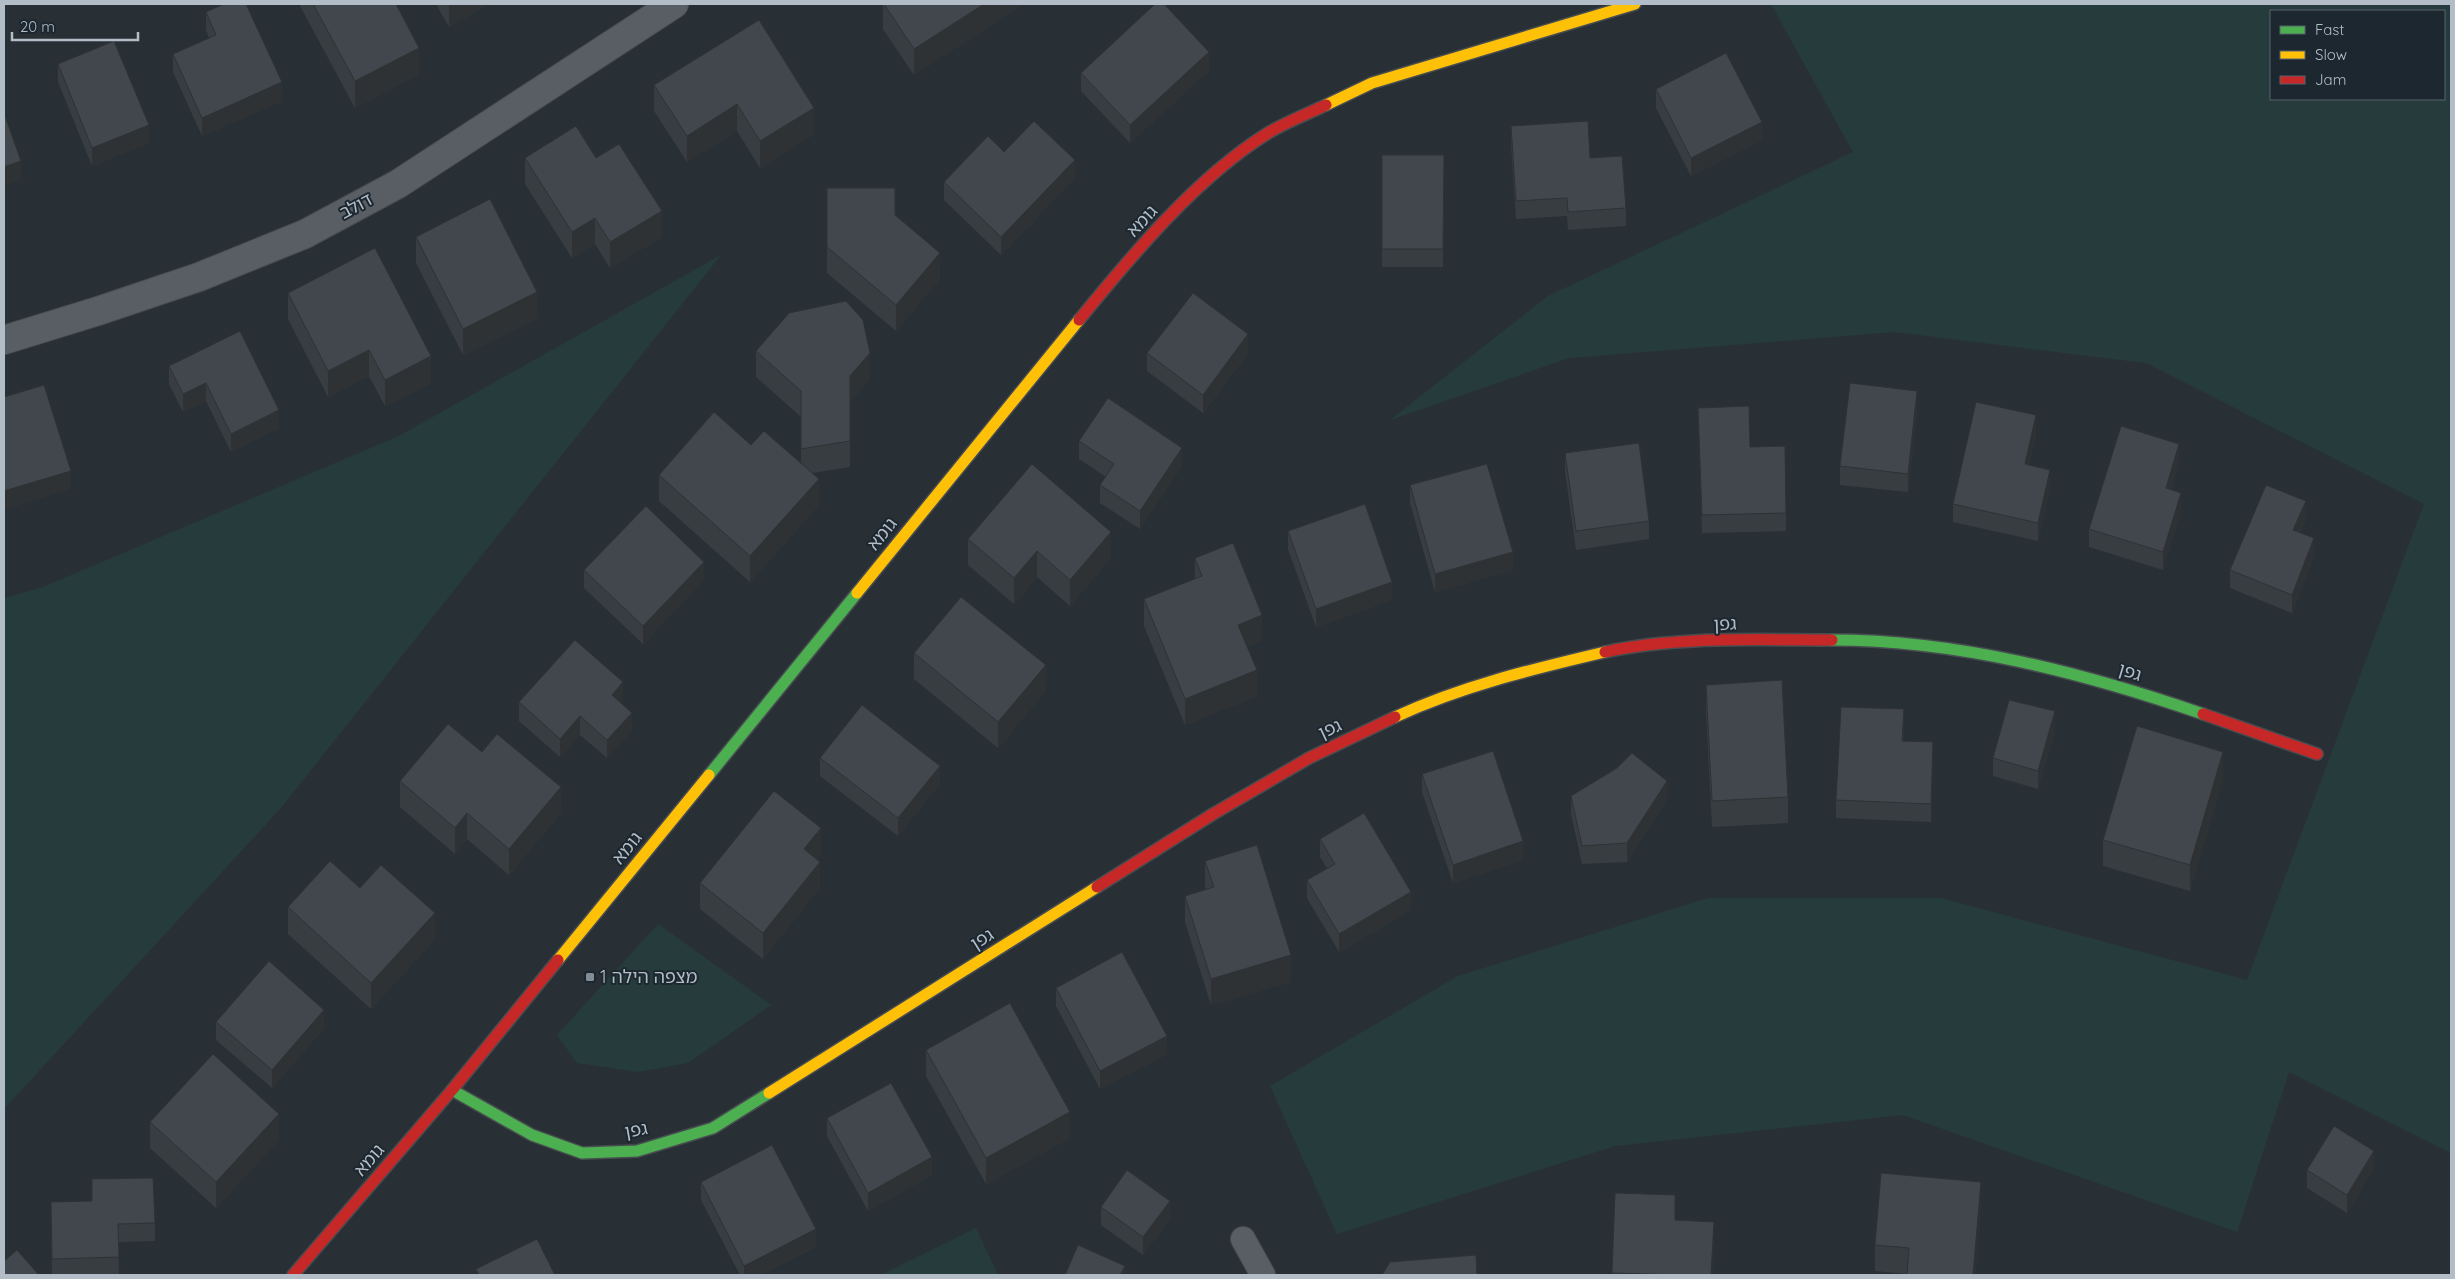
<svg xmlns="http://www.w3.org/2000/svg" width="2455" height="1279" viewBox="0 0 2455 1279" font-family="Quicksand,'Noto Sans Hebrew',sans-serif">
	<rect width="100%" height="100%" fill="#293035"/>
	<path fill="#263c3c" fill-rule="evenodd" d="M1771,4H2451V1153L2289,1072L2237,1232L1903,1115L1615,1146L1337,1234L1270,1086L1458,976L1708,898H1941L2247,980L2424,504L2146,363L1895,332L1569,358L1390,420L1548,296L1853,152ZM2271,11H2444V99H2271Z
		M721,255L280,809L4,1109V598L43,587L399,436Z
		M658,924L771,1005L688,1063L637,1072L577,1063L557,1035Z
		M976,1228L998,1275H881Z"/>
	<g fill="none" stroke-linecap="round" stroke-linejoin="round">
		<g stroke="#474c50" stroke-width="26">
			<path id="lane" d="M1243,1239L1263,1275"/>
		</g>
		<g stroke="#474c50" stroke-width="30">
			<path id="street" d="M4,340L98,311L199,277L305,234L398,184L674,4"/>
		</g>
		<g stroke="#474c50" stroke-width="14">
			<path id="fast" d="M1832,640C1958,640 2084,673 2203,714
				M709,775L857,593
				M452,1090L532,1135L582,1153L637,1151L713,1128L769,1093"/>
		</g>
		<g stroke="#474c50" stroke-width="14">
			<path id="slow" d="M1326,105L1372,83L1635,4
				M857,593L1079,320
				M1395,717C1462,686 1533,669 1605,652
				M558,960L709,775
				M769,1093L1097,887"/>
		</g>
		<g stroke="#474c50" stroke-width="14">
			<path id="jam" d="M1079,320C1132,255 1197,177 1268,133C1286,122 1307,114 1326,105
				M1605,652C1675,636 1759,640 1832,640
				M2203,714L2317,754
				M1097,887L1213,814L1309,758L1395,717
				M293,1275L452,1090L558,960"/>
		</g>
		<use href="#lane" stroke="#595e64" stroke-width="24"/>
		<use href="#street" stroke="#595e64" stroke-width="28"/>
		<use href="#fast" stroke="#4caf50" stroke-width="11"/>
		<use href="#slow" stroke="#ffc107" stroke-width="11"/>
		<use href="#jam" stroke="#c62828" stroke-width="11"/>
	</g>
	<path fill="#383d41" d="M300,4H396L419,74L355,108L300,6Z
		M436,4H489L449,27Z
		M883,4H1020V6L914,75L883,29Z
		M206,12L282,101L202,136L173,72V54L209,38L206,30Z
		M759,20L814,134L760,168L737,131L687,162L654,111V85Z
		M58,64L149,143L92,166L58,82Z
		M1209,71L1130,143L1081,91V73Z
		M1656,89L1762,140L1691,176L1656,108Z
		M1511,126L1590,158L1626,208V226L1568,230L1567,216L1516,219L1511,144Z
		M1004,152L1075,178L1001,255L944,200V182Z
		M1382,155H1444L1443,267H1382Z
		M525,158H596L662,237L610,268L595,244L572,258L525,184Z
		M827,188L895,215L940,279L896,331L827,273Z
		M416,237L537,318L463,355L416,263Z
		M288,293L431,383L385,406L369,376L328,397L288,319Z
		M240,331L279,428L231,452L206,401L183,412L169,384V366Z
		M756,351L870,379L850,402V467L812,473L819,505L750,582L659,501V475L751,445L801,464V417L756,377Z
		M1147,353H1248L1203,413L1147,371Z
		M1698,408L1750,447L1786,513V531L1702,533Z
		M1917,409L1908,492L1840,485V466Z
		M2036,434L2029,465L2050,488L2038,541L1953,522V504Z
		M1079,441L1182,466L1140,529L1100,503V485L1106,477L1079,459Z
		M1565,453L1649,521V539L1576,550L1565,471Z
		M2179,462L2171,490L2181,511L2163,570L2089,547V529Z
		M1410,485L1513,570L1435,592L1410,503Z
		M2306,519L2300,533L2314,556L2292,613L2230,588V570Z
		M1288,531L1392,600L1316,627L1288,549Z
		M968,539L1111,558L1070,606L1037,577L1014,604L968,565Z
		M1195,558L1262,641L1247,647L1257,696L1185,725L1144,626V599L1195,579Z
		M584,570L704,580L643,644L584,588Z
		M914,653L1046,691L998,748L914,679Z
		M1706,685L1788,797V823L1712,827L1706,711Z
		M623,700L621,703L632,731L607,758L580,735L560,757L519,721V702Z
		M1904,728L1903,741L1933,760L1931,822L1836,818V800Z
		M2055,730L2038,789L1993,776V758Z
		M482,752L561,813L509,875L467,839L455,854L400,807V781Z
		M820,758L940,784L898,836L820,776Z
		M1422,774L1523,860L1453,883L1422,792Z
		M2223,778L2190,891L2103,866V840Z
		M1571,796L1667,799L1627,862L1582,864L1571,814Z
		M1320,839L1411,910L1339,952L1307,898V880L1327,868L1320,857Z
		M821,854L817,859L820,888L763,959L700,909V883Z
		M1205,861L1291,982L1211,1005L1185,922V896L1206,889L1205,887Z
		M360,888L435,939L371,1009L288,934V907Z
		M1056,988L1167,1054L1100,1089L1056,1006Z
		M216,1022L324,1028L272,1088L216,1040Z
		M926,1050L1070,1138L986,1184L926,1076Z
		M827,1118L932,1175L868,1211L827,1136Z
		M150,1122L279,1140L216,1208L150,1148Z
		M2374,1169L2347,1213L2307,1188V1170Z
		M92,1179L155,1223V1241L118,1242L119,1275H52L51,1220L92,1201Z
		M701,1182L816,1247L761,1275H740L701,1200Z
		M1615,1193L1714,1240L1712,1275H1612Z
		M1101,1207L1170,1219L1143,1255L1101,1225Z
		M1981,1208L1907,1274L1875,1271V1245Z"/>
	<path fill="#2e3235" d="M449,4H489L449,27Z
		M984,4H1020V6L914,75V49Z
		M419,48V74L355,108V81Z
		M1209,52V71L1130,143V125Z
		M282,82V101L202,136V118Z
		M737,104V131L687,162V136Z
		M814,108V134L760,168V141Z
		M1762,122V140L1691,176V158Z
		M149,125V143L92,166V148Z
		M1075,160V178L1001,255V237Z
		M21,161V180L4,186V167Z
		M662,211V237L610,268V242Z
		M595,218V244L572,258V232Z
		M940,253V279L896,331V305Z
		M537,292V318L463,355V329Z
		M1248,334V353L1203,413V395Z
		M369,350V376L328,397V371Z
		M870,353V379L850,402V376Z
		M431,356V383L385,406V380Z
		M206,383V401L183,412V394Z
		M1917,391V409L1908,492V474Z
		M279,410V428L231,452V434Z
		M2036,415V434L2025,482V464Z
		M2179,444V462L2166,506V488Z
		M1182,448V466L1140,529V511Z
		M2050,470V488L2038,541V523Z
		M71,471V489L4,510V491Z
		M819,479V505L750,582V556Z
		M2181,493V511L2163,570V552Z
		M2306,501V519L2293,548V530Z
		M1111,532V558L1070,606V580Z
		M2314,538V556L2292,613V595Z
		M1037,551V577L1014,604V578Z
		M1513,552V570L1435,592V574Z
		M704,562V580L643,644V626Z
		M1392,582V600L1316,627V609Z
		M1262,615V641L1238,651V625Z
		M1046,665V691L998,748V722Z
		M1257,670V696L1185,725V699Z
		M623,682V700L612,714V695Z
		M1904,709V728L1902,759V741Z
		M2055,711V730L2038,789V771Z
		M632,713V731L607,758V740Z
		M580,716V735L560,757V739Z
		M1933,742V760L1931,822V804Z
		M2223,752V778L2190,891V865Z
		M940,766V784L898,836V818Z
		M1667,781V799L1627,862V843Z
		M561,787V813L509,875V849Z
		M467,813V839L455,854V828Z
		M821,828V854L804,876V849Z
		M1523,841V860L1453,883V865Z
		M820,862V888L763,959V933Z
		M1411,892V910L1339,952V934Z
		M435,913V939L371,1009V983Z
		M1291,955V982L1211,1005V979Z
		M324,1010V1028L272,1088V1070Z
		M1167,1036V1054L1100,1089V1071Z
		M1070,1112V1138L986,1184V1158Z
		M279,1114V1140L216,1208V1182Z
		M2374,1151V1169L2347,1213V1195Z
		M932,1157V1175L868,1211V1193Z
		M1981,1182V1208L1976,1275H1973Z
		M1170,1201V1219L1143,1255V1237Z
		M1714,1222V1240L1712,1275H1711Z
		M816,1229V1247L761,1275H744V1266Z
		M1125,1266V1275H1120Z"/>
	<path fill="#41474c" stroke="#2e3235" d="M224,4H246L282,82L202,118L173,54L216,35L206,12Z
		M313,4H396L419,48L355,81Z
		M884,4H984L914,49Z
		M1155,4H1164L1209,52L1130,125L1081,73Z
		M759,20L814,108L760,141L737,104L687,136L654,85Z
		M114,41L149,125L92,148L58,64Z
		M1726,53L1762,122L1691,158L1656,89Z
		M4,113L21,161L4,167Z
		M1034,121L1075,160L1001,237L944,182L988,136L1004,152Z
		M1588,121L1590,158L1622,156L1626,208L1568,212L1567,198L1516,201L1511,126Z
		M576,126L596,158L619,144L662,211L610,242L595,218L572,232L525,158Z
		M1382,155H1444L1443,249H1382Z
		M827,188H895V215L940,253L896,305L827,247Z
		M490,199L537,292L463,329L416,237Z
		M375,248L431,356L385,380L369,350L328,371L288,293Z
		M1193,293L1248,334L1203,395L1147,353Z
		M846,301L863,320L870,353L850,376V441L801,449V391L756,351L789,313Z
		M240,331L279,410L231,434L206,383L183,394L169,366Z
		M1850,383L1917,391L1908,474L1840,466Z
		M44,385L71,471L4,491V397Z
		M1108,398L1182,448L1140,511L1100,485L1114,464L1079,441Z
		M1976,402L2036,415L2025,464L2050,470L2038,523L1953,504Z
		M1749,406L1750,447L1785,446L1786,513L1702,515L1698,408Z
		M714,412L751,445L764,431L819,479L750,556L659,475Z
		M2121,426L2179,444L2166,488L2181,493L2163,552L2089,529Z
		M1639,443L1649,521L1576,531L1565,453Z
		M1032,464L1111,532L1070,580L1037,551L1014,578L968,539Z
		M1487,464L1513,552L1435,574L1410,485Z
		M2266,485L2306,501L2293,530L2314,538L2292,595L2230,570Z
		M1365,504L1392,582L1316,609L1288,531Z
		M646,506L704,562L643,626L584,570Z
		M1233,543L1262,615L1238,625L1257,670L1185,699L1144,599L1202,576L1195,558Z
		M961,597L1046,665L998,722L914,653Z
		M575,640L623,682L612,695L632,713L607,740L580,716L560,739L519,702Z
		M1782,680L1788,797L1712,801L1706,685Z
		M2009,700L2055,711L2038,771L1993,758Z
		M862,705L940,766L898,818L820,758Z
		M1841,707L1904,709L1902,741L1933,742L1931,804L1836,800Z
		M448,724L482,752L497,734L561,787L509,849L467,813L455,828L400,781Z
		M2137,726L2223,752L2190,865L2103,840Z
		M1493,751L1523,841L1453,865L1422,774Z
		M1632,753L1667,781L1627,843L1582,846L1571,796L1617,768Z
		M774,791L821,828L804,849L820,862L763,933L700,883Z
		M1364,813L1411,892L1339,934L1307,880L1335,864L1320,839Z
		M1257,845L1291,955L1211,979L1185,896L1214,887L1205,861Z
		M330,861L360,888L381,865L435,913L371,983L288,907Z
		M1122,952L1167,1036L1100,1071L1056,988Z
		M269,961L324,1010L272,1070L216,1022Z
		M1010,1003L1070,1112L986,1158L926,1050Z
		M213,1054L279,1114L216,1182L150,1122Z
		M891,1083L932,1157L868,1193L827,1118Z
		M2334,1126L2374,1151L2347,1195L2307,1170Z
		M772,1145L816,1229L744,1266L701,1182Z
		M1127,1170L1170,1201L1143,1237L1101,1207Z
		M1881,1173L1981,1182L1973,1275H1907L1909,1248L1875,1245Z
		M153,1178L155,1223L118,1224L119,1257L52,1259L51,1202L92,1201V1179Z
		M1615,1193L1675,1195V1220L1714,1222L1711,1275H1681L1612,1273Z
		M537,1239L555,1275H479L476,1269Z
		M1078,1245L1125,1266L1120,1275H1065Z
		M17,1250L39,1275H4V1261Z
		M1476,1255L1477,1275H1382L1390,1262Z"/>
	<rect fill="#828c94" stroke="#1c2730" stroke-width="2" x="585" y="972" width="10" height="10" rx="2.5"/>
	<g text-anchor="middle" stroke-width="4" stroke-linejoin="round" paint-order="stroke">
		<g font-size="18" fill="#b2bdc7" stroke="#1c2730">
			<text transform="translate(356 206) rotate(-28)" y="6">דולב</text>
			<text transform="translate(1142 221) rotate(-47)" y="6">גומא</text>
			<text transform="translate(882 534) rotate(-51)" y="6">גומא</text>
			<text transform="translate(1725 624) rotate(-2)" y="6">גפן</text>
			<text transform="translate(2130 672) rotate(17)" y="6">גפן</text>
			<text transform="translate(1330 729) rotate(-25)" y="6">גפן</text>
			<text transform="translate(627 848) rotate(-51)" y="6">גומא</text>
			<text transform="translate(982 939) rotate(-32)" y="6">גפן</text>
			<text transform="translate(636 1130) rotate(-10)" y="6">גפן</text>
			<text transform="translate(369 1160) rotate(-49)" y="6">גומא</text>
		</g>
		<g font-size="18" fill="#b2bdc7" stroke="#1c2730" text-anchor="start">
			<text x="600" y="983">מצפה הילה 1</text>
		</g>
	</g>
	<rect width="2455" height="1279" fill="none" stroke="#b2bdc7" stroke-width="10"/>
	<rect x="2270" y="10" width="175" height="90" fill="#1c2730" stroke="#58636c"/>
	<rect x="2280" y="26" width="25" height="8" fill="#4caf50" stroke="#58636c"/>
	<text x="2315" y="35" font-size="15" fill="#b2bdc7">Fast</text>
	<rect x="2280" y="51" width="25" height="8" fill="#ffc107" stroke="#58636c"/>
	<text x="2315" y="60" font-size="15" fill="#b2bdc7">Slow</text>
	<rect x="2280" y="76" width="25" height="8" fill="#c62828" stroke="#58636c"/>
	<text x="2315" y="85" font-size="15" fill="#b2bdc7">Jam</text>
	<path d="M12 32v8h126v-8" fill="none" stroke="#b2bdc7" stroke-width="2.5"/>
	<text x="20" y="32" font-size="15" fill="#b2bdc7" stroke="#1c2730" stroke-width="4" paint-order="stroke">20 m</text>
</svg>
